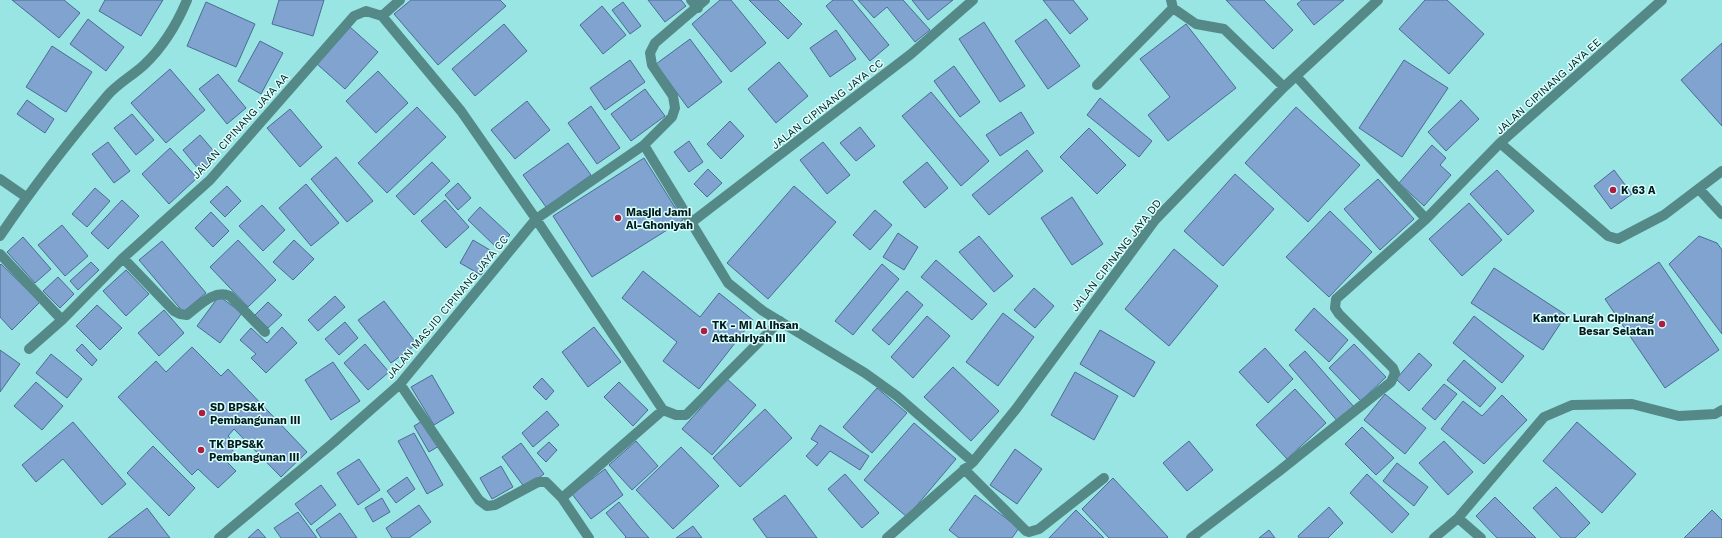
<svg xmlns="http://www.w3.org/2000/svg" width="1722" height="538" viewBox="0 0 1722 538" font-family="'Work Sans',sans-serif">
	<rect width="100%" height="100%" fill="#98e5e3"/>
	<path fill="#80a4cf" stroke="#4b6c95" d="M12,0H64L80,13L59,38Z
		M105,0H163L141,36L99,11Z
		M279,0H324L313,36L272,24Z
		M411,0H500L506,6L438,65L394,14Z
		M648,0H681L686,6L665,22Z
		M720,0H731L766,43L731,72L692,24Z
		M749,0H778L802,24L788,39Z
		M833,0H852L889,45L870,61L826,6Z
		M858,0H903L930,30L915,42L887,7L874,18Z
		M912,0H953L928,20Z
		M1043,0H1073L1088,19L1070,34Z
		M1226,0H1264L1293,30L1273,49Z
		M1302,0H1344L1314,25L1297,4Z
		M1425,0H1447L1484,34L1449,74L1399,29Z
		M206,2L255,24L236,67L187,46Z
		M623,2L641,26L630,34L612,10Z
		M602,6L626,35L603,54L580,25Z
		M88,19L124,47L106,71L70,44Z
		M1046,19L1080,66L1048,89L1015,41Z
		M984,22L1025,86L1000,102L959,39Z
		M504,24L527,51L475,96L452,69Z
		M1186,24L1236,88L1168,141L1148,115L1170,97L1140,59Z
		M350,27L378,52L345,89L317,64Z
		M836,30L856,59L830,77L810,48Z
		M690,39L722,82L688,108L656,64Z
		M260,41L283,53L261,94L238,81Z
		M1722,43V126L1681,80Z
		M52,46L92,72L66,112L26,87Z
		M630,60L645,82L605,110L590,88Z
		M1404,60L1448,88L1402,157L1359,128Z
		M779,62L808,96L776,123L748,89Z
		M954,66L980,102L960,117L934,81Z
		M170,69L205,110L166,143L131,103Z
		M378,71L408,103L376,133L346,101Z
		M218,74L246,108L227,124L199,89Z
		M645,89L665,116L631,141L611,114Z
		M931,92L989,161L961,186L902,116Z
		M1100,98L1152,141L1139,157L1087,115Z
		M27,100L54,119L45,133L17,114Z
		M1461,100L1479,119L1446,151L1428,132Z
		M527,101L550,130L515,159L491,130Z
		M591,106L620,148L597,164L568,123Z
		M417,107L446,137L387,193L358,163Z
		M1296,107L1360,165L1308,222L1245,163Z
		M290,109L322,147L300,167L267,128Z
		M1021,112L1034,133L1000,156L986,135Z
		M132,114L154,140L136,155L114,128Z
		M730,121L744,136L721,159L707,144Z
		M860,127L875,146L856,161L840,143Z
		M1089,128L1126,165L1097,194L1060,157Z
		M200,135L218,156L200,171L183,150Z
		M689,141L703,162L689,172L674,152Z
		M108,142L130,171L114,183L92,154Z
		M823,142L850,175L827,194L800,160Z
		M568,143L591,175L546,207L523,175Z
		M1432,145L1446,158L1440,165L1451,175L1424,206L1399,183Z
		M170,148L197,178L169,204L142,174Z
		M1027,150L1043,171L989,215L972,195Z
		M336,157L373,201L347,222L311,179Z
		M644,158L683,220L592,277L553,216Z
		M432,162L450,181L414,215L396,196Z
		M927,162L948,188L925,208L903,182Z
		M708,169L722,183L707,197L694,184Z
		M1497,170L1534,211L1508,235L1470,194Z
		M1614,170L1632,194L1611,209L1594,186Z
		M1235,174L1274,209L1223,266L1184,231Z
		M1378,179L1414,219L1380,250L1344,209Z
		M458,183L471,198L458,210L445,195Z
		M306,184L339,223L311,246L279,208Z
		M227,186L241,201L225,217L210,202Z
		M794,186L836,222L768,299L727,263Z
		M95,188L110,201L87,227L72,214Z
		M1072,197L1103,244L1072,265L1041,218Z
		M122,200L139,216L108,249L91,233Z
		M445,200L469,227L446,248L421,221Z
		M1469,203L1502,240L1462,276L1429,239Z
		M262,205L285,230L263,251L239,226Z
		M480,207L510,235L497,248L468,220Z
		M875,210L892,225L870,250L853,235Z
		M1330,211L1372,252L1329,297L1286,257Z
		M211,212L229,231L213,247L195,228Z
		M62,225L88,256L65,276L38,245Z
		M898,233L918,247L904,270L883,257Z
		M979,236L1013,276L994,292L959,252Z
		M1699,236L1717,243L1722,250V334L1669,264Z
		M23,237L51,269L35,283L7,252Z
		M238,240L276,280L248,307L210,267Z
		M294,240L314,259L293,280L273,262Z
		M473,240L495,253L481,275L460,263Z
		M162,241L206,293L183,312L139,260Z
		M1174,249L1218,286L1169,346L1125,309Z
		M936,260L987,304L972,320L921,277Z
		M91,262L99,270L78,290L70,281Z
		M1659,262L1719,350L1665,388L1605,299Z
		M1,264L40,302L12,330L0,317V265Z
		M882,264L899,279L853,335L835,321Z
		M1494,268L1566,315L1543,350L1471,303Z
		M126,270L149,294L126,316L103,291Z
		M643,271L700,317L719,293L753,320L699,389L663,361L677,342L622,298Z
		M58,277L74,294L60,308L43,291Z
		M1034,288L1054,306L1035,328L1014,310Z
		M907,291L923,305L889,345L872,330Z
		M219,296L242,313L220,343L197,326Z
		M335,296L345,307L318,331L308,320Z
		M384,301L417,344L391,363L358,320Z
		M268,302L282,315L268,328L255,315Z
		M97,305L122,328L100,350L76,326Z
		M1314,308L1348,340L1329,362L1295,330Z
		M164,310L184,333L159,356L138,333Z
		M1003,313L1034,337L998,386L966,362Z
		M927,316L950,336L913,378L891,357Z
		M1474,316L1524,356L1502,383L1453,343Z
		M345,322L358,338L339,355L325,339Z
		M282,327L297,343L266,373L251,358L256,354L240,340L251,328L267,343Z
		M594,327L621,362L588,387L562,352Z
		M1100,330L1155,362L1134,397L1080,364Z
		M82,344L97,360L92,366L76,350Z
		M365,344L389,372L368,390L344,363Z
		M1354,344L1386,377L1361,401L1329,368Z
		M192,347L221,376L228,369L307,452L281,477L234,429L228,436L230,438L226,443L235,453L226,461L236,471L218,488L198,469L192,475L118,397L156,361L166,372Z
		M1265,348L1293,379L1268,403L1239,372Z
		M0,350L20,364L0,392Z
		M1305,351L1355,408L1339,423L1289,365Z
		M1419,353L1432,365L1409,391L1396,379Z
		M51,354L82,379L67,398L36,373Z
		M1464,360L1496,388L1480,407L1447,380Z
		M333,362L360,401L331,420L305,380Z
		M953,367L999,411L971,441L924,397Z
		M1075,372L1118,396L1094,440L1051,415Z
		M432,375L454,413L434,425L411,387Z
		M542,378L554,391L546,400L533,387Z
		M727,379L756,405L712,455L682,429Z
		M36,382L63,406L42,430L14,406Z
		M619,382L648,410L633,426L604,397Z
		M1444,384L1457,394L1435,420L1422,409Z
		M877,388L907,413L872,453L843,427Z
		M1295,389L1326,423L1287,459L1256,425Z
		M1385,394L1426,428L1405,454L1364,420Z
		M1502,395L1527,420L1484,464L1441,429L1463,401L1482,416Z
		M765,409L792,438L740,487L713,458Z
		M547,411L559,425L533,447L522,433Z
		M424,420L439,446L429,452L414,426Z
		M73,422L126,484L102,505L63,459L36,482L22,465Z
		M1577,422L1636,474L1602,513L1543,461Z
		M914,423L956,459L907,517L864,480Z
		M820,425L869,456L860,470L830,451L817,466L806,456L818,443L811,439Z
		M1362,427L1394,458L1376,475L1345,444Z
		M414,433L443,485L427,494L398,441Z
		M636,441L658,466L632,490L609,465Z
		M1189,441L1213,470L1187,491L1163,463Z
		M1444,441L1473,472L1448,495L1419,463Z
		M549,442L557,450L546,462L537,453Z
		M521,443L544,474L525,488L502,457Z
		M153,446L195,488L169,516L127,473Z
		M681,447L719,486L673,529L636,490Z
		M1015,449L1042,469L1017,504L990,485Z
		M359,459L380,490L358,505L337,473Z
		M1397,463L1428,487L1414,506L1383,481Z
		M501,466L513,487L492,499L480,478Z
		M605,469L623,495L591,519L572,494Z
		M845,474L879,513L862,528L828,489Z
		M1367,474L1409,514L1392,533L1350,493Z
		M407,477L415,489L396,503L387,491Z
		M1113,478L1168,537L1167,538H1109L1082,509Z
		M321,485L336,505L311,525L295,504Z
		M1556,487L1590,523L1575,538H1561L1533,508Z
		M785,495L817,538H767L753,519Z
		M975,495L1019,528L1012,538H959L949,530Z
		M1495,497L1536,538H1497L1476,516Z
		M382,498L390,512L373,522L365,508Z
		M619,502L640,528L649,538H625L626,537L606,513Z
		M419,505L431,522L409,538H392L386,528Z
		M1329,507L1343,523L1328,538H1299L1298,536Z
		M147,508L170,538H108Z
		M1076,510L1104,538H1049Z
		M1712,510L1722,520V538H1684Z
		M298,512L317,538H281L274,528Z
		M340,513L357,538H321L316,530Z
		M693,526L702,538H676Z
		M258,529L266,538H248Z
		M1269,530L1275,538H1259Z"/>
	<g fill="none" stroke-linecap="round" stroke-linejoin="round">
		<path stroke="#558988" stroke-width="10" d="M691,0L698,8
			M1171,0L1173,8L1196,24L1224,29L1284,87
			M382,16L461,111L536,219L663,410L676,415H686L780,321
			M1297,77L1426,219
			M1097,85L1173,8
			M1500,143L1608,236L1618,239L1664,215L1722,171
			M644,145L728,283L763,311L865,373L897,396L973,462
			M0,179L26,197
			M1699,189L1722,214
			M692,222L911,54L973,0
			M0,236C33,187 69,141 107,96C117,84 132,76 144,65C163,47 177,24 187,0
			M0,254L62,320
			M123,258L174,311L180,314L187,315C199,306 214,289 230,296L265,332
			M29,349L62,320L123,258L210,180L354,16L366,11L382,16L400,0
			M400,384L479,500L487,506L495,505L538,482H546L562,498L589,538
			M964,469L1026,531L1029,532L1039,529L1104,478
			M562,498L663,410
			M1458,518L1481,538
			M219,538L333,443L400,384L536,219L644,145L672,117L675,108L673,96L652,65L650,53L655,43L705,0
			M887,538L973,462L1016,409L1155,220L1284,87L1378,0
			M1191,538L1278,472L1391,382L1395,373L1393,368L1339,314L1335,308L1336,299L1426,219L1500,143L1662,0
			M1434,538L1458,518L1544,417L1572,405L1632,404L1679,416L1715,414L1722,410"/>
	</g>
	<g fill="#af1c40" stroke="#dafefd" stroke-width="1.5">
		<circle cx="1613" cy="190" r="4"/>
		<circle cx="618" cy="218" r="4"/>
		<circle cx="1662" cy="324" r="4"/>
		<circle cx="704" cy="331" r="4"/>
		<circle cx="202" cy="413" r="4"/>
		<circle cx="201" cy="450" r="4"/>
	</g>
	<g text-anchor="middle" stroke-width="3" stroke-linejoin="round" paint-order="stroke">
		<g font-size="11" fill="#001b1b" stroke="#dafefd">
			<text transform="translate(1548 86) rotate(-42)" y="4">JALAN CIPINANG JAYA EE</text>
			<text transform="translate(827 104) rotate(-38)" y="4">JALAN CIPINANG JAYA CC</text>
			<text transform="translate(240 126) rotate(-48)" y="4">JALAN CIPINANG JAYA AA</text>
			<text transform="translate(1116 255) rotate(-52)" y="4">JALAN CIPINANG JAYA DD</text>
			<text transform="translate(447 307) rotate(-50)" y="4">JALAN MASJID CIPINANG JAYA CC</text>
		</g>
		<g font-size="11" font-weight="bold" fill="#001b1b" stroke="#dafefd" text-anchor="start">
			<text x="1621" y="194">K 63 A</text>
			<text x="626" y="216">Masjid Jami<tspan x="626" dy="13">Al-Ghoniyah</tspan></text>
			<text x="1654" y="322" text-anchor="end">Kantor Lurah Cipinang<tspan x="1654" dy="13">Besar Selatan</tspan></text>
			<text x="712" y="329">TK - MI Al Ihsan<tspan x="712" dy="13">Attahiriyah III</tspan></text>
			<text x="210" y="411">SD BPS&amp;K<tspan x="210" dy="13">Pembangunan III</tspan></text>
			<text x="209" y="448">TK BPS&amp;K<tspan x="209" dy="13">Pembangunan III</tspan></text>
		</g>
	</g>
</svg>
